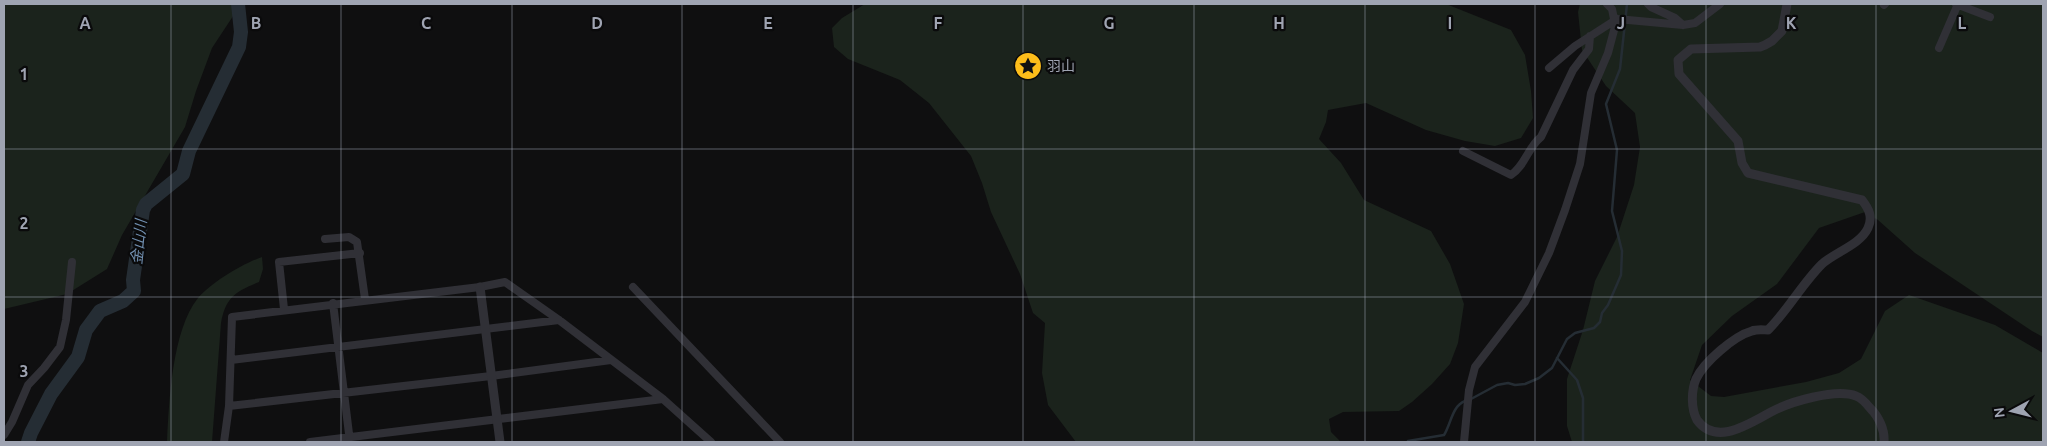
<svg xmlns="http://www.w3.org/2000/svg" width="2047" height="446" viewBox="0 0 2047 446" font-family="Ubuntu,'Noto Sans JP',sans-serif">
	<rect width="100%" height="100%" fill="#0f0f10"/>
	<path fill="#1b231c" d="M4,4H241L212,48L196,91L185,127L122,235L107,269L67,294L4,309Z
		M865,4H1446L1511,30L1525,55L1531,91L1533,118L1521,138L1495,146L1465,141L1426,130L1366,103L1328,110L1326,122L1319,139L1341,163L1364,200L1431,231L1450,264L1464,304L1458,343L1450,364L1432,384L1412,402L1399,411L1343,412L1329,419L1331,432L1341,442H1076L1048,405L1042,373L1045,323L1033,313L1020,274L991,212L982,183L971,156L929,103L900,80L848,59L834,47L832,28L842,18Z
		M1580,4H2043V337L2032,331L1915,253L1878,220L1865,212L1819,228L1777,284L1732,316L1702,345L1690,380L1711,396L1724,397L1806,382L1839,373L1861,359L1885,311L1909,295L1995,325L2043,353V442H1572L1567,426V379L1583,330L1595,281L1617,237L1634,185L1640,147L1635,113L1606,86L1582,50L1578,12Z
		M262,257L263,269L259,282C235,292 226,297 221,323L212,442H167C169,402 172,330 198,298C212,282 242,264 262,257Z"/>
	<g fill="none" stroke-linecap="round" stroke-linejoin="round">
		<path stroke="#252d34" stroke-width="2.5" d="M1557,358L1577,380L1583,398V442
			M1471,399L1497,385L1508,383L1515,385L1525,384L1539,378L1552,368L1567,339L1575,333L1594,328L1600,322L1602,313L1608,305L1621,275L1622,251L1612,211L1617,150L1606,104L1620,69L1627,4
			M1408,441L1444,435C1451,424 1452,406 1465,401"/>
		<path stroke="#252d34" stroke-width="14" d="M28,442L31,433L51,394L78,357L86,330L100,311L123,301L134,291L133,280L143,210L146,204L183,174L189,151L239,47L241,32L238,4"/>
		<path stroke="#303036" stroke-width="8" d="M1607,4L1612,9L1614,19
			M1648,4L1651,7L1675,18L1683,25
			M1956,4L1990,17
			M1884,5L1885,4
			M1939,48L1958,4
			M1549,68L1575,46L1617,19
			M1463,151L1511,175C1525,166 1528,147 1541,137L1573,70L1589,49L1590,36
			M325,239L349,237L357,242L365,299
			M633,287L780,442
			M333,303L350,442
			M284,309L279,262L360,253
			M231,360L559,320
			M229,406L491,376L611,360
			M4,435L12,422L28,385L44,368L60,347L66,320L72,262
			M224,442L229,406L232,317L480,287L505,282L559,320L663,399L711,442
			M310,442L663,399
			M1464,442L1469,390L1475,367L1525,302L1549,253L1565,210L1580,164L1591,93L1608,53L1617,19L1683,25L1695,23L1720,4"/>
		<path stroke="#303036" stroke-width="9" d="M1787,4L1782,31L1772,41L1765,45L1760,47L1691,49L1678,60L1679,74L1738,141L1742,163L1748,173L1862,200C1869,209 1873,217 1868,228C1860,245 1835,252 1822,264C1802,284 1788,310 1768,330C1763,330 1757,329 1752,331C1734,336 1704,362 1696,379C1691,391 1691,409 1697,420C1716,446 1747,425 1771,412C1789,402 1836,388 1856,396C1862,398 1866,403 1870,408C1879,417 1885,430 1884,442
			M480,287L500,442"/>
	</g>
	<path fill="none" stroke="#9fa4b2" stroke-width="1" stroke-opacity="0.55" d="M171,4V442M341,4V442M512,4V442M682,4V442M853,4V442M1023,4V442M1194,4V442M1365,4V442M1535,4V442M1706,4V442M1876,4V442M4,149H2043M4,297H2043"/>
	<defs>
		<g id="sight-disc" transform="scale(1.4375)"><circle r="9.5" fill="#fdbd1a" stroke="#0a0a0b"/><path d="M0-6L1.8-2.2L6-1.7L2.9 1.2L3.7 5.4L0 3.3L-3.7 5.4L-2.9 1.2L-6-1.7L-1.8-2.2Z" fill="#111"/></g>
	</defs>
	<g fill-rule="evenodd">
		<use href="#sight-disc" x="1028" y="66"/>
	</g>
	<g text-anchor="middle" stroke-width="4.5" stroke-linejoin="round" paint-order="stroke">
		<g font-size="14" fill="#9fa4b2" stroke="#0a0a0b" text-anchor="start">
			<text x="1047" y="71">羽山</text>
		</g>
		<g font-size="15" font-style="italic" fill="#7290b1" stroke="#0a0a0b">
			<text transform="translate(139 242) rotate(-84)" y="5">金山川</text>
		</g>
	</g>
	<g font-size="16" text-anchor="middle" font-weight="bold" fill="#9fa4b2" stroke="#0a0a0b" stroke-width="4.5" stroke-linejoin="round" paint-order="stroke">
		<text x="85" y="29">A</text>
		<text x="256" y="29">B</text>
		<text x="426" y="29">C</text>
		<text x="597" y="29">D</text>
		<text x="768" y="29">E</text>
		<text x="938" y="29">F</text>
		<text x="1109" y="29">G</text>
		<text x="1279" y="29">H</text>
		<text x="1450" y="29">I</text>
		<text x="1621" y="29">J</text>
		<text x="1791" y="29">K</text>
		<text x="1962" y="29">L</text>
		<text x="24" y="80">1</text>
		<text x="24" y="229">2</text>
		<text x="24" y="377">3</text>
	</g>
	<rect width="2047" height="446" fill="none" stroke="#9fa4b2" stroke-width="10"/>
	<g transform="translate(2012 411) rotate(263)" stroke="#0a0a0b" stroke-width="4" paint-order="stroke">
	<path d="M0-4L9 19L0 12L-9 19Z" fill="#9fa4b2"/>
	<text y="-8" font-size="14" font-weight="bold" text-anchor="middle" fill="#9fa4b2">N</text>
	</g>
</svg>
